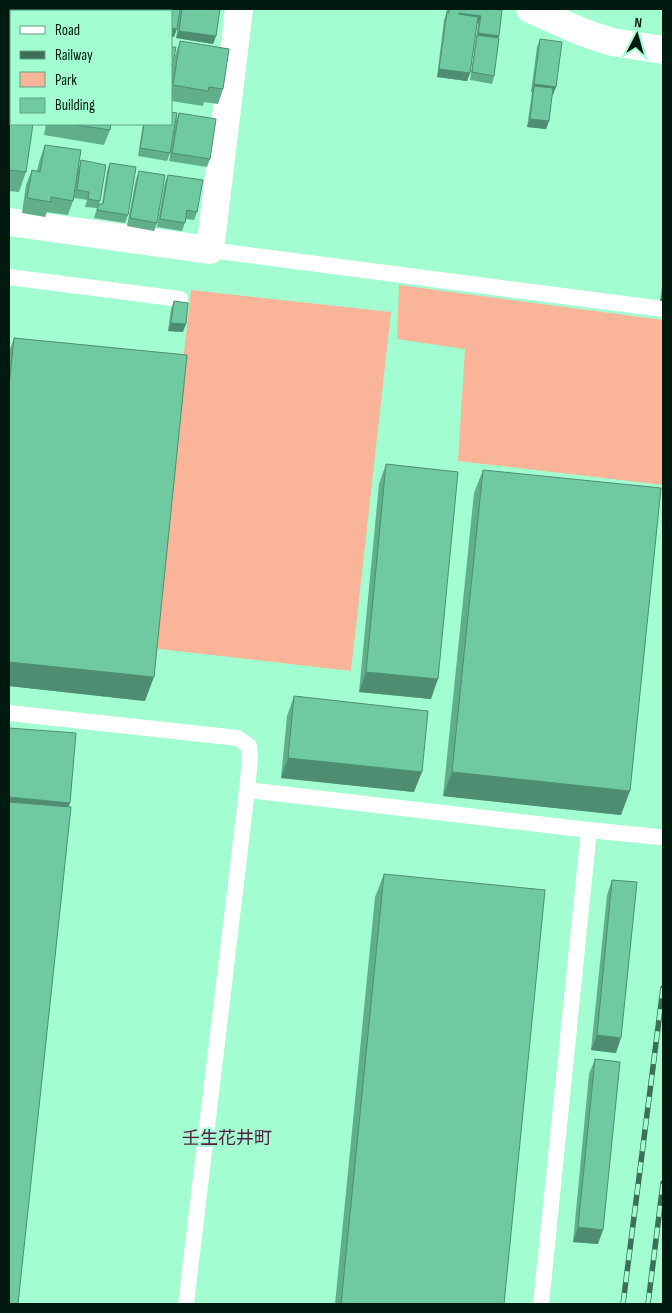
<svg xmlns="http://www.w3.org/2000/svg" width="672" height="1313" viewBox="0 0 672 1313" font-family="'Sofia Sans Condensed','Noto Sans JP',sans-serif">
	<rect width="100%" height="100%" fill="#a2fdd1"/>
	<path fill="#fab499" d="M399,285L663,320V485L458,461L465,349L397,339Z
		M191,290L391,312L351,671L151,648Z"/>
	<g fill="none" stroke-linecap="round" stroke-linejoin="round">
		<path stroke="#fff" stroke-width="16" d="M210,250L663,309
			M9,277L180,299
			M9,713L238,738L249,746L250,758L247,790L589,830L659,837
			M186,1304L247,790
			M541,1304L589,830"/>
		<path stroke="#fff" stroke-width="28" d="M530,9L582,32L612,42L663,50
			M9,222L210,250L239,9"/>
		<g stroke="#3d6f58" stroke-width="5.5">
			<path id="rail" d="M623,1304L663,988
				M648,1304L663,1183"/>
		</g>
		<use href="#rail" stroke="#a2fdd1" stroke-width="4" stroke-dasharray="11" stroke-linecap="butt"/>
	</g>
	<path fill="#60ae8a" d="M9,9L26,172L19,192L9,191Z
		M180,9H220L216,36L213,44L176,38Z
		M447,9H491L499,36L494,76L492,84L470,80L478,24H477L470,73L467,81L437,77L444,20L446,14Z
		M540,39L553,95H552L549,121L546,129L527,127L532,92H531L537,47Z
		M180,41L223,89L218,104L204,102L203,106L171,101V77L175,56Z
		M179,113L210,159L207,167L169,161L176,121Z
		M46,124H111L110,130L104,145L44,135Z
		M143,124H171L170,153L167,161L138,156Z
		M45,145L79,167L81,160L100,201L99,204H102L107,171L110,163L128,215L125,223L94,218L97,208L85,207L87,200L74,198L68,215L47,212L45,217L22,213L26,185L32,170L37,171L40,159Z
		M139,171L157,223L154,231L127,226L136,179Z
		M168,175L197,212L194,220L186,219L182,231L157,227L165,182Z
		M663,278V301H660Z
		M174,301L183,332L168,331L171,309Z
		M14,338L145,701L9,686V352Z
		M386,464L431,699L359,692L379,484Z
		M483,470L621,815L443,796L474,493Z
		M294,696L414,792L281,778L287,716Z
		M384,874L504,1304H335L375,897Z
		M612,880L616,1053L591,1050L607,895Z
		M595,1059L598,1244L573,1242L589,1074Z"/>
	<path fill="#4e8d71" d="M69,9H90L108,11H68Z
		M459,13L481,16L478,24L456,21Z
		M171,28L177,29L174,37H171Z
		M179,31L216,36L213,44L176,38Z
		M478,33L499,36L496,44L477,36Z
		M439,69L470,73L467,81L437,77Z
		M534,84L556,87L553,95L533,92L534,86L532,92H531Z
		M530,119L549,121L546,129L527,127Z
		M663,292V301H660Z
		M171,323L186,324L183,332L168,331Z
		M9,662L154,677L145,701L9,686Z
		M366,672L438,679L431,699L359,692Z
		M288,758L422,772L414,792L281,778Z
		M452,772L630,791L621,815L443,796Z
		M9,797L70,803L63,823L9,818Z
		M597,1035L621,1038L616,1053L591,1050Z
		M578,1227L603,1230L598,1244L573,1242Z"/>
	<path fill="#70caa1" stroke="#4e8d71" d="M9,9H50L49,11H11V124H33L26,172L9,170Z
		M90,9H147L146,11H108Z
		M148,9H180L177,29L171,28V11H147Z
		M182,9H220L216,36L179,31Z
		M449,9H491L502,10L499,36L478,33L481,16L459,13V14L478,17L470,73L439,69L447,12L449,13Z
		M477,35L499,38L494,76L472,72Z
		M540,39L562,42L556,87L534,84Z
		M180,41L229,49L223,89L209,87L208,91L173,85Z
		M171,47H176L171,73Z
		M534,86L553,88L549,121L530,119Z
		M171,112L177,113L170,153L140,148L144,124H171Z
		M179,113L216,119L210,159L172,153Z
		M69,124H111L110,130Z
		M45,145L81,150L73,201L51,197V202L27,198L32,170L40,172Z
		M81,160L106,165L100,201L88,199L89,192L77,190Z
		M110,163L136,167L128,215L97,210L99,204H103Z
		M139,171L165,175L157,223L130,218Z
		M168,175L203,180L197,212L187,210L185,223L160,219Z
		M174,301L188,303L186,324L171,323Z
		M14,338L187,355L154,677L9,662V386Z
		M386,464L458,472L438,679L366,672Z
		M483,470L661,488L630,791L452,772Z
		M294,696L428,711L422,772L288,758Z
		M9,728L76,733L70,803L9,797Z
		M9,802L71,807L18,1304H9Z
		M384,874L545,890L504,1304H341Z
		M612,880L637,882L621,1038L597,1035Z
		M595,1059L620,1062L603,1230L578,1227Z"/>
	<g text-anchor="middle" stroke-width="4" stroke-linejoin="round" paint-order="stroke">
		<g font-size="18" fill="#551b42" stroke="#a2fdd1">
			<text x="227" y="1144">壬生花井町</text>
		</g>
	</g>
	<rect width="672" height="1313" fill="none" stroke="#001a0f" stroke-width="20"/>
	<rect x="10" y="10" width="162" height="115" fill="#a2fdd1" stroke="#61a283"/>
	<rect x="20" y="26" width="25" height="8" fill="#ffffff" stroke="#61a283"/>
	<text x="55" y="35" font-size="15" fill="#001a0f">Road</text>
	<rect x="20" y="51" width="25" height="8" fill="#3d6f58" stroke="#61a283"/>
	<text x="55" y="60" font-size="15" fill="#001a0f">Railway</text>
	<rect x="20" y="72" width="25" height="15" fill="#fab499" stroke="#61a283"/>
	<text x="55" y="85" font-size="15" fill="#001a0f">Park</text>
	<rect x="20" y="98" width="25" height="15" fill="#70caa1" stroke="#61a283"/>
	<text x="55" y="110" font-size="15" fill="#001a0f">Building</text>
	<g transform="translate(637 35) rotate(6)" stroke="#a2fdd1" stroke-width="4" paint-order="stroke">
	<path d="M0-4L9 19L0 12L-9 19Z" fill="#001a0f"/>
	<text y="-8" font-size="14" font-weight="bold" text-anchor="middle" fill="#001a0f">N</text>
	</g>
</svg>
